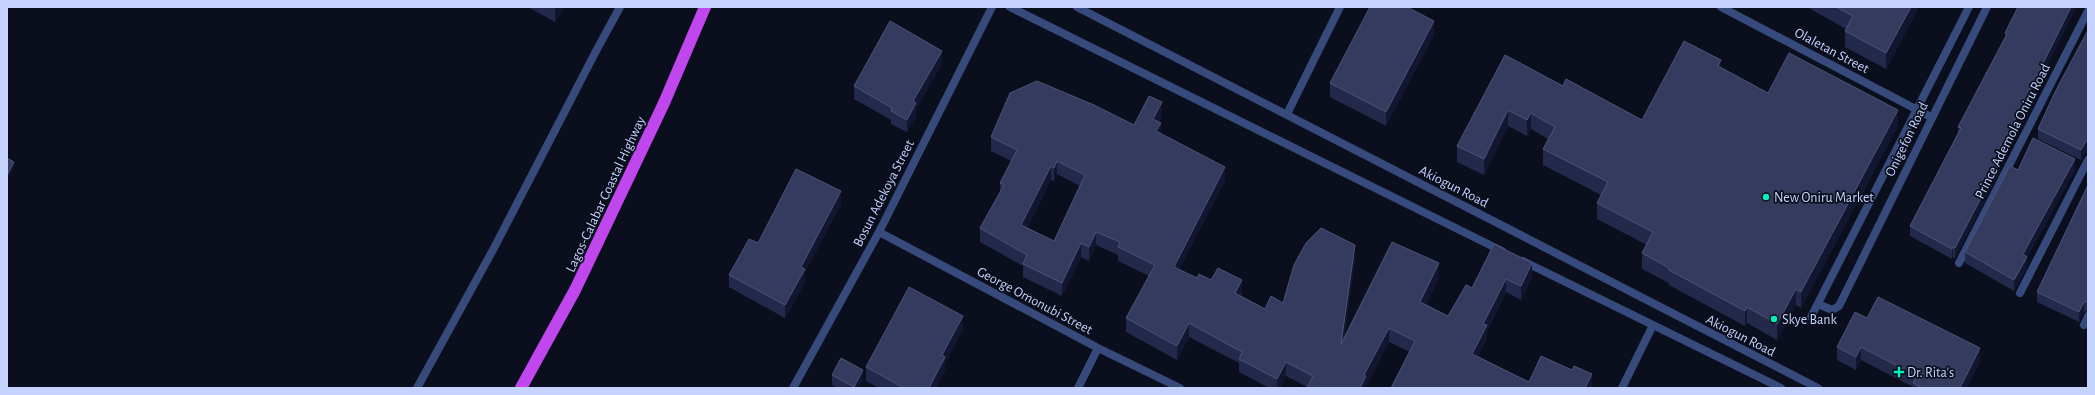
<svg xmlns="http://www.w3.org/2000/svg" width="2095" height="395" viewBox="0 0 2095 395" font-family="'Alegreya Sans',sans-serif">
	<rect width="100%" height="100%" fill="#0b0e1c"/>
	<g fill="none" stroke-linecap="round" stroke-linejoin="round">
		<path stroke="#364a7c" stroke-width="8" d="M1721,7L1931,117
			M1287,114L1340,7
			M879,232L1098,348L1180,388
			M1959,263L2088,11
			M2020,293L2088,160
			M1818,304L1832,310L1839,306L1987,7
			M1811,317L1969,7
			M2084,325L2088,316
			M417,388L494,248L595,53L620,7
			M793,388L879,232L992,7
			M1078,388L1098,348"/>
		<path stroke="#364a7c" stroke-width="8" d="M1010,7L1502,251
			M1077,7L1818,388
			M1523,261L1781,388
			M1622,388L1653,325"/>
		<path stroke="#c047ee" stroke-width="12" d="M521,388L575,290L664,103L705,7"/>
	</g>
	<path fill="#23294b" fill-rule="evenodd" d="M528,7H564L555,22Z
		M1807,7H1919L1886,69L1845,47V31L1846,29Z
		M2018,7H2076L2015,131L1999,160L2000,171L1955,258L1953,257L1952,259L1910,236V226L1958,133V127L2005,37V33Z
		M2088,30V148L2081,160L2038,139V129Z
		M1434,35L1386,126L1330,97V83Z
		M1505,55L1563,86L1642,120L1721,68L1768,93L1898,126L1801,308L1796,305L1777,340L1747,323L1745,326L1669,285V283L1642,269V253L1647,245L1597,219V203L1601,195L1543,165V149L1548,139L1531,129L1527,136L1508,126L1484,175L1457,162V146Z
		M942,63L916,109V116L907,132L891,124V120L854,99V86Z
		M1162,116L1159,122L1161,134L1225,181L1179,269L1197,278L1211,280L1242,294L1241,296L1265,309L1283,303L1355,259L1344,338L1439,277L1426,304L1448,316L1472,288L1494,244L1532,277L1521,300L1506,292L1487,331V339L1478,356L1529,382L1592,388H1391L1410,352L1389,342L1366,386V388L1307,387L1286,376L1280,388H1269L1239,372V363L1189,337L1177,360L1126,332V318L1149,276L1118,261V255L1096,245L1089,261L1081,257L1062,296L1023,277V266L980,242V228L1000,192V183L1011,161L991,151V137L1134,125ZM1057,174L1080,186L1054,241L1027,228L1051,180L1054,181Z
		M2018,170H2075L2027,258V267L2014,291L1965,263V252Z
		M2088,185V311L2084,312L2079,322L2037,302V292Z
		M841,204L805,272V282L785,318L729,287V275L758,243Z
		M1867,318L1980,362L1966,388H1913V387L1861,360L1856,370L1837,360V347Z
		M963,330L945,363V371L936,388H879L866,381V367Z
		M832,375L863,380L858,388H838L832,385Z"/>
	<path fill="#121630" d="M555,7H564L555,22Z
		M1911,7H1919L1886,69V53Z
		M2071,7H2076L2015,131L1994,168V158Z
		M1434,21V35L1386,126V112Z
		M942,51V63L916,109V116L907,132V120L913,101Z
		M1721,60V76L1718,66Z
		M1162,102V116L1153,133V119Z
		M1508,110V126L1484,175V159Z
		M1898,110V126L1801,308V292Z
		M1531,113V129L1527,136V120Z
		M1161,123V137L1156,131Z
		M2088,137V148L2081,160V150Z
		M2075,159V170L2027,258V267L2014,291V280L2023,254Z
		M1057,161V174L1054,181V168Z
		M2000,161V171L1955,258V248Z
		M14,162V167L7,180V175Z
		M1051,166V180L1021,239V225Z
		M1225,167V181L1174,280V267Z
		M841,191V204L805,272V282L785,318V305L801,267Z
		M1096,232V245L1089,261V247Z
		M1081,243V257L1062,296V283Z
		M1355,245V259L1341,357V344Z
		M1953,247V257L1952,259V249Z
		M1439,263V277L1420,315V302Z
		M1532,263V277L1521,300V286Z
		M1506,279V292L1487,331V339L1472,367V354L1483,324Z
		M1242,280V294L1235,307V293Z
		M1796,289V305L1777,340V324Z
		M2084,302V312L2079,322V312Z
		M1747,307V323L1745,326V311Z
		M963,316V330L945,363V371L936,388H929L942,355Z
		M1189,323V337L1177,360V346Z
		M1389,328V342L1366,386V388H1360L1364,375Z
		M1861,347V360L1856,370V357Z
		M1980,348V362L1966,388H1960Z
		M1286,362V376L1280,388H1277V379Z
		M863,370V380L858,388H854V387Z
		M1592,374V388H1585Z"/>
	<path fill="#353b5e" stroke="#4c5377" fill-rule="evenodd" d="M1370,7H1407L1434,21L1386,112L1330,83Z
		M1836,7H1911L1886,53L1845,31L1853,16Z
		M2018,7H2071L2015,120L1994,158L2000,161L1955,248L1953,247L1952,249L1910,226L1961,128L1958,127L2007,34L2005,33Z
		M890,21L942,51L913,101L916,103L907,120L891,111L892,108L854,86Z
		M2088,30V138L2081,150L2038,129L2055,92Z
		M1684,41L1721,60L1718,66L1768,93L1789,53L1898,110L1801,292L1796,289L1777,324L1747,307L1745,311L1669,270V268L1642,253L1653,232L1597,203L1608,182L1543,149L1555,127L1531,113L1527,120L1508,110L1484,159L1457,146L1505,55L1563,86L1566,79L1642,120Z
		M1037,81L1094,105L1134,125L1149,96L1162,102L1153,119L1161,123L1156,131L1225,167L1174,267L1197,278L1199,274L1211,280L1218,268L1242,280L1235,293L1265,309L1271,296L1283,303L1294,265L1306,243L1321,228L1355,245L1341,344L1392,242L1439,263L1420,302L1448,316L1466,285L1472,288L1494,244L1532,263L1521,286L1506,279L1483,324L1487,325L1472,354L1529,382L1541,356L1572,370L1574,366L1592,374L1585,388H1391L1415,341L1389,328L1364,375L1366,376L1360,388H1307L1313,376L1286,362L1277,379L1239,359L1242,352L1189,323L1177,346L1126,318L1155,265L1118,247L1120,242L1096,232L1089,247L1081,243L1062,283L1023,264L1027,255L980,228L1004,185L1000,183L1017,150L991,137L1010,93ZM1057,161L1085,175L1054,241L1021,225L1051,166L1054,168Z
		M2033,138L2075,159L2023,254L2027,257L2014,280L1965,252L2010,166L2018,170Z
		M7,158L14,162L7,175Z
		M796,169L841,191L801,267L805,269L785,305L729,275L749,239L758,243Z
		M2088,185V301L2084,302L2079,312L2037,292Z
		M909,287L963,316L942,355L945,357L929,388H904L866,367Z
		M1878,297L1980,348L1960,388H1922L1913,383L1917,376L1861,347L1856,357L1837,347L1855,312L1867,318Z
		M841,358L863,370L854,387L832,375Z"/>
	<g fill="#00f1b9" stroke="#0b0e1c" stroke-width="1.5">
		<circle cx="1766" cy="197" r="4"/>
		<circle cx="1774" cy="319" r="4"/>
		<path d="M1897 366h4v4h4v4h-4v4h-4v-4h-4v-4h4z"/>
	</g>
	<g text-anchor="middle" stroke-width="3.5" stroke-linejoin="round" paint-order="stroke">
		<g font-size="14" fill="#c6d3ff" stroke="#0b0e1c">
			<text transform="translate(1832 50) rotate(28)" y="5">Olaletan Street</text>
			<text transform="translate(2012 131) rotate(-63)" y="5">Prince Ademola Oniru Road</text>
			<text transform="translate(1906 139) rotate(-64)" y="5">Onigefon Road</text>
			<text transform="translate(1454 186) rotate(27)" y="5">Akiogun Road</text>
			<text transform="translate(883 193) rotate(-63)" y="5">Bosun Adekoya Street</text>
			<text transform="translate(605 194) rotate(-65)" y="5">Lagos-Calabar Coastal Highway</text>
			<text transform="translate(1035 300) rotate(28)" y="5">George Omonubi Street</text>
			<text transform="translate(1741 335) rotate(27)" y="5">Akiogun Road</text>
		</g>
		<g font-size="14" fill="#c6d3ff" stroke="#0b0e1c" text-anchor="start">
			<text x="1774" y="202">New Oniru Market</text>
			<text x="1782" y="324">Skye Bank</text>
			<text x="1907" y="377">Dr. Rita's</text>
		</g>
	</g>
	<rect width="2095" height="395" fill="none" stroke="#c6d3ff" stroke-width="16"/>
</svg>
